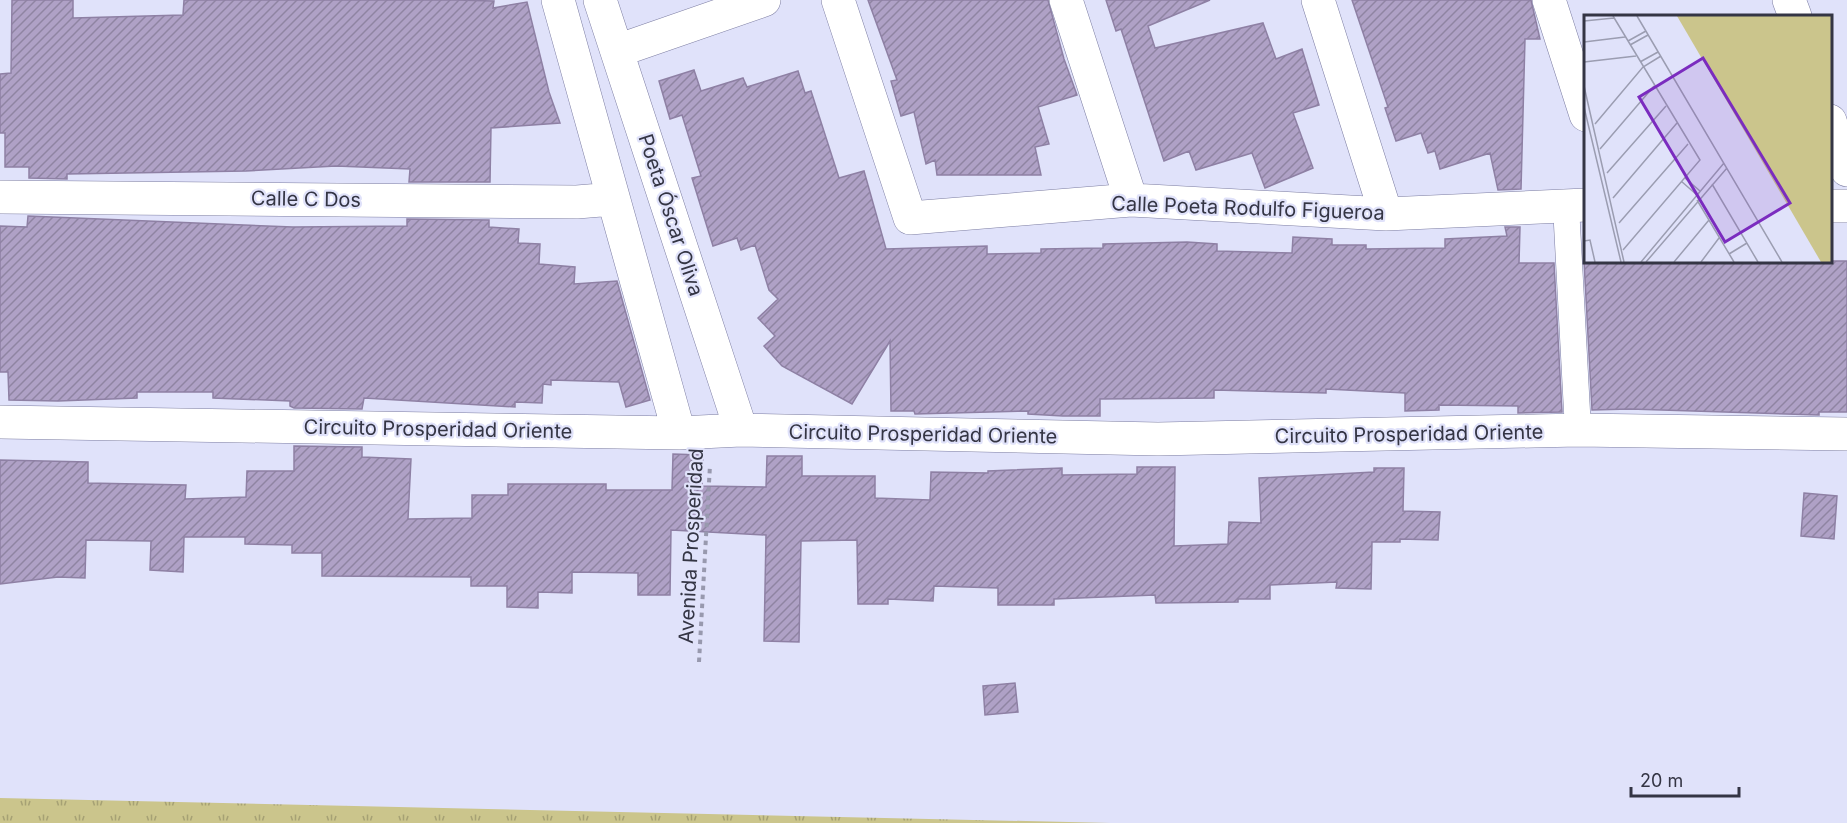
<svg xmlns="http://www.w3.org/2000/svg" width="1847" height="823" viewBox="0 0 1847 823" font-family="Inter,sans-serif">
	<defs>
		<pattern id="park-tufts" width="24" height="20" patternUnits="userSpaceOnUse" patternTransform="scale(1.5)"><rect width="24" height="20" fill="#cbc58c"/><path d="M3 7l-1-3M5 7V3M7 7l1-3M15 17l-1-3M17 17v-4M19 17l1-3" fill="none" stroke="#a6a174"/></pattern>
		<pattern id="building-hatch" width="6" height="6" patternUnits="userSpaceOnUse" patternTransform="scale(1.5)"><rect width="6" height="6" fill="#afa1c6"/><path d="M-1 1l2-2M0 6l6-6M5 7l2-2" fill="none" stroke="#8f84a2"/></pattern>
	</defs>
	<rect width="100%" height="100%" fill="#e0e2fa"/>
	<path fill="url(#park-tufts)" d="M0,798L1111,823H0Z"/>
	<path fill="url(#building-hatch)" stroke="#8e80a4" stroke-width="1.5" d="M12,0H73V18L183,15L184,0H456L494,1L493,8L527,2L549,92L560,123L491,128L490,182H409L410,169L336,166L246,171L67,174V179L29,178V167H5V133H0V74L11,73Z
		M868,0H1048L1064,59L1077,95L1038,107L1049,144L1035,147L1041,175H937L935,160L926,164L914,112L901,116L891,81L897,80Z
		M1106,0H1210L1148,26L1155,48L1263,23L1276,59L1302,49L1319,105L1293,113L1313,168L1265,188L1252,153L1196,170L1189,151L1164,161L1121,29L1116,31Z
		M1352,0H1531L1540,39H1525L1521,189L1498,190L1490,153L1440,169L1435,151L1428,153L1421,133L1396,141L1385,108L1388,107Z
		M694,70L701,91L743,78L747,87L798,71L805,93L811,91L839,178L864,171L886,249L987,246V254L1041,253V249L1103,248V244L1187,242L1217,244V251L1292,253L1293,237L1332,239V245H1366V249L1445,248V239L1507,236L1505,227H1520L1519,263H1554L1562,412L1518,413V406L1439,405V410L1405,411V393L1326,389V393L1214,390V398L1100,399V416H1063L1028,414V411L915,414L914,411H891L890,341L852,404L782,366L764,346L775,336L758,318L778,299L769,290L755,245L741,250L737,238L713,246L692,178L701,176L682,115L670,119L659,81Z
		M28,216L293,227L407,226V219L489,220V227L519,229L518,243L540,244L539,264L575,267L574,284L617,281L650,400L626,407L619,382L551,380V385L543,384L542,403L515,402V407L364,398L362,409L294,408L290,406V401L213,398V392H137V398L58,401L9,400L8,372H0V226L27,227Z
		M1584,261H1847V412H1819V415L1630,409L1592,410Z
		M294,446L362,447V457L411,459L408,519L472,518V495H508V484H606V490H672L673,454L703,455L702,486L766,487L767,456H802V476H875V498L930,500L931,472L988,473V471L1062,468V475L1137,474V467H1175L1174,546L1228,544L1229,522L1261,523L1259,478L1374,472V468H1404L1403,511L1440,512L1438,540L1400,539V542H1372L1371,589L1336,588L1337,582L1270,585V599H1238V602L1156,603L1155,595L1054,599V605H998V588L934,586L933,601L888,599V604H858L857,540L801,541L799,642L764,641L766,535L671,530L670,595H638V573L572,572V593L538,592V608L507,607V586H471V577L322,576V553H292V545L245,544V537H184L183,572L150,570L151,541L86,540L85,578L58,577L0,584V460L88,462V483L186,485L185,499L246,497L247,471H294Z
		M1804,493L1837,496L1834,539L1801,536Z
		M1015,683L1018,712L985,715L983,686Z"/>
	<g fill="none" stroke-linecap="round" stroke-linejoin="round">
		<g stroke="#7c7da2" stroke-width="27">
			<path id="pedestrian" d="M1566,206L1578,430"/>
		</g>
		<g stroke="#7c7da2" stroke-width="34">
			<path id="minor" d="M558,0L679,433
				M600,0L741,430
				M838,0L910,218L1131,200L1386,214L1586,205
				M1066,0L1131,200
				M1318,0L1386,214
				M1549,0L1586,115
				M1789,0L1795,16
				M617,51L764,0
				M1830,121L1847,170
				M0,197L577,202L613,199
				M1830,206H1847
				M0,422L679,433L741,430L1158,439L1578,430L1847,434"/>
		</g>
		<path stroke="#9899ae" stroke-width="4" stroke-dasharray="4.5 4.5" stroke-linecap="butt" d="M699,662L710,465"/>
		<use href="#pedestrian" stroke="#fff" stroke-width="26"/>
		<use href="#minor" stroke="#fff" stroke-width="33"/>
	</g>
	<g text-anchor="middle" stroke-width="4.5" stroke-linejoin="round" paint-order="stroke">
		<g font-size="20" fill="#343544" stroke="#e0e2fa">
			<text transform="translate(306 199) rotate(1)" y="7">Calle C Dos</text>
			<text transform="translate(1248 208) rotate(2)" y="7">Calle Poeta Rodulfo Figueroa</text>
			<text transform="translate(671 215) rotate(72)" y="7">Poeta Óscar Oliva</text>
			<text transform="translate(438 429) rotate(1)" y="7">Circuito Prosperidad Oriente</text>
			<text transform="translate(923 434) rotate(1)" y="7">Circuito Prosperidad Oriente</text>
			<text transform="translate(1409 434) rotate(-1)" y="7">Circuito Prosperidad Oriente</text>
			<text transform="translate(691 546) rotate(-87)" y="7">Avenida Prosperidad</text>
		</g>
	</g>
	<g transform="translate(1584 15)">
		<rect width="248" height="248" fill="#e0e2fa"/>
		<path d="M93,1H247V247H237Z" fill="#cbc58c"/>
		<path fill="none" stroke="#9b9db1" stroke-width="1.5" d="M29,1L116,145L39,235M53,1L198,247M0,6L30,3M44,26L62,16M0,27L41,22M46,30L64,20M0,47L52,41M56,47L74,37M0,71L40,247M0,92L37,247M11,109L59,52L77,41M16,134L70,71M23,158L82,91M101,163L116,176M97,166L113,180M128,169L174,247M29,183L93,108M113,185L150,247M35,208L104,129M0,226L6,225L11,247M145,239L163,228M57,247L140,148M62,247L143,153M90,247L125,205M117,247L135,223"/>
		<path fill="#7b2cbf" fill-opacity="0.15" stroke="#7b2cbf" stroke-width="3" d="M119,43L206,188L141,227L55,82Z"/>
		<rect width="248" height="248" fill="none" stroke="#343544" stroke-width="3"/>
	</g>
	<path d="M1631 787v9h108v-9" fill="none" stroke="#343544" stroke-width="3"/>
	<text x="1640" y="787" font-size="18" fill="#343544" stroke="#e0e2fa" stroke-width="4.5" paint-order="stroke">20 m</text>
</svg>
